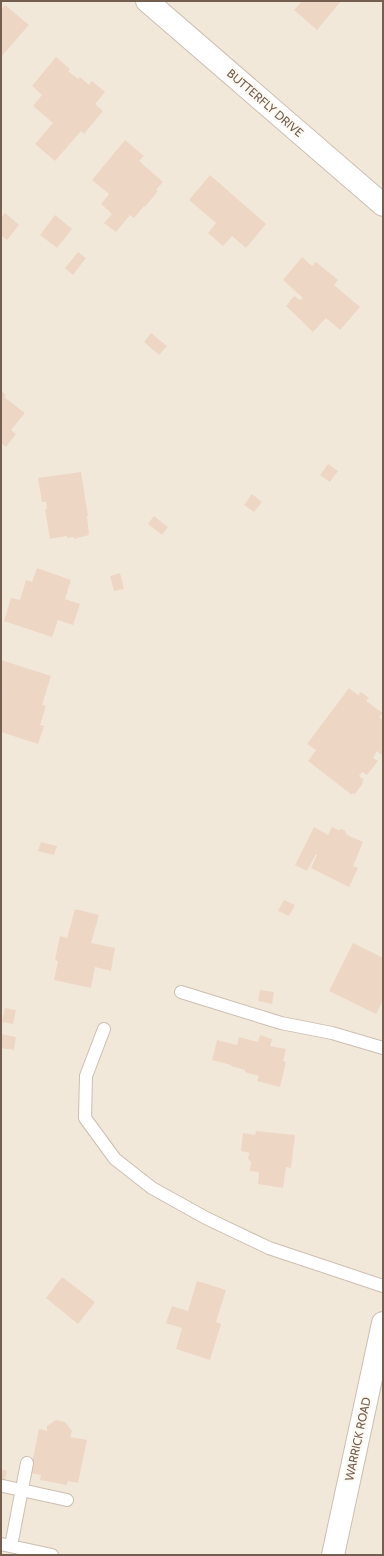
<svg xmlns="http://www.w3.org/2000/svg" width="384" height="1556" viewBox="0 0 384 1556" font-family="Cabin,sans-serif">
	<rect width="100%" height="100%" fill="#fbf5eb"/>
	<path fill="#f2e8da" d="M1,1H383V1555H1Z"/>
	<path fill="#eed6c5" d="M302,1H341L317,30L294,10Z
		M5,5L29,25L1,57V10Z
		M56,57L70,69L68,71L78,79L80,77L89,85L92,81L105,92L95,104L103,111L84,134L81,131L55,161L35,144L53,123L33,106L42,95L32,86Z
		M125,140L144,156L139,161L163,182L156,190L158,191L145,207L144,206L134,218L130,215L116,232L104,223L112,214L101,204L109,194L92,180Z
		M210,175L266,224L246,248L232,236L223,246L208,233L216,223L189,200Z
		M5,213L19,225L7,240L1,235V218Z
		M55,215L72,229L57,248L40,235Z
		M78,252L86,258L73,275L65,268Z
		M302,257L312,266L316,262L338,280L334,285L360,307L340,330L326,318L313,332L286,306L294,296L300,300L303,298L283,280Z
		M151,333L167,346L159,355L144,342Z
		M1,391L6,395L4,397L25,413L11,430L16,434L6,447L1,443Z
		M328,464L338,471L330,482L320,475Z
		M81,472L88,516H87L89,535L74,539V537L67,538V536L50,539L45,509H47L46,502H42L38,478Z
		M252,494L262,502L254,512L244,505Z
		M154,516L168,527L162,535L148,524Z
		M37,568L71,580L65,599L80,604L73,625L58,620L52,637L4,621L11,598L20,600L26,580L32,582Z
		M120,573L124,589L114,591L110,576Z
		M1,660L51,676L42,705L46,706L40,725L44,726L38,744L1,732V691L3,688L1,687Z
		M349,688L358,695L361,692L369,698L366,701L383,713L379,717L383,720V756L377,751L373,758L378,761L367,775L362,772L359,776L364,780L362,782L363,783L355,794L353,793L352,795L308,761L316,750L307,744Z
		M314,827L328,835L332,827L338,830L342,829L345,831L347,835L363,842L353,866L358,868L349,887L311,868L317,855L316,854L307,871L295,865Z
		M41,842L57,846L54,855L38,851Z
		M284,900L295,905L289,916L278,911Z
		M75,909L99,915L91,943L115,948L111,971L95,967L91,988L54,980L58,961L55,960L60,936L67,938Z
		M353,943L383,958V1000L376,1014L329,991Z
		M260,990L274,992L272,1004L258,1001Z
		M5,1008L16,1010L13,1024L2,1022Z
		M1,1034L16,1037L14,1050L1,1048Z
		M260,1035L272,1039L270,1046L286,1049L283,1061L286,1062L280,1087L257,1081L259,1076L245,1072V1070L231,1066V1065L212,1060L217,1040L237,1045L239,1037L258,1042Z
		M256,1131L295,1135L291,1168L286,1167L283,1188L258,1184L259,1172L250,1171L251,1162L248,1159L249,1154L250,1153L241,1151L243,1133L255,1135Z
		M62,1277L95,1302L78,1324L46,1298Z
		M197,1281L226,1290L216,1322L221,1324L210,1360L176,1349L182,1328L166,1323L172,1306L188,1311Z
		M56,1420L65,1422L72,1431L70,1437L87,1440L78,1483L68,1481L67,1485L40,1480L41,1475L30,1473L39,1429L47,1431V1426Z
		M1,1469L7,1471L2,1493H1Z"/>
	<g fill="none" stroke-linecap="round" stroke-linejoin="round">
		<g stroke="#ccbeb1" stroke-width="14">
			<path id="service" d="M181,992L281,1023L332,1033L383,1048
				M104,1029L86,1076L85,1118L115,1159L152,1188L206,1218L269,1248L383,1286
				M3,1486L67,1500
				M1,1544L52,1555
				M11,1546L27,1463"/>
		</g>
		<g stroke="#ccbeb1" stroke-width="24">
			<path id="minor" d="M333,1555L383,1323"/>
		</g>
		<g stroke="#ccbeb1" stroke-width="24">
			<path id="tertiary" d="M147,1L383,205"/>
		</g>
		<use href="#service" stroke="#fff" stroke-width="12"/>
		<use href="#minor" stroke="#fff" stroke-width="22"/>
		<use href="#tertiary" stroke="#fff" stroke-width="22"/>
	</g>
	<g text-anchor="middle" stroke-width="4" stroke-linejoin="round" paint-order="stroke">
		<g font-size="12" fill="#745e50" stroke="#fef9f1">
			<text transform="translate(265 103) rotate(41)" y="4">BUTTERFLY DRIVE</text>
			<text transform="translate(358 1439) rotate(-78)" y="4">WARRICK ROAD</text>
		</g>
	</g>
	<rect width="384" height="1556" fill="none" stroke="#745e50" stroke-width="4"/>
</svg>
